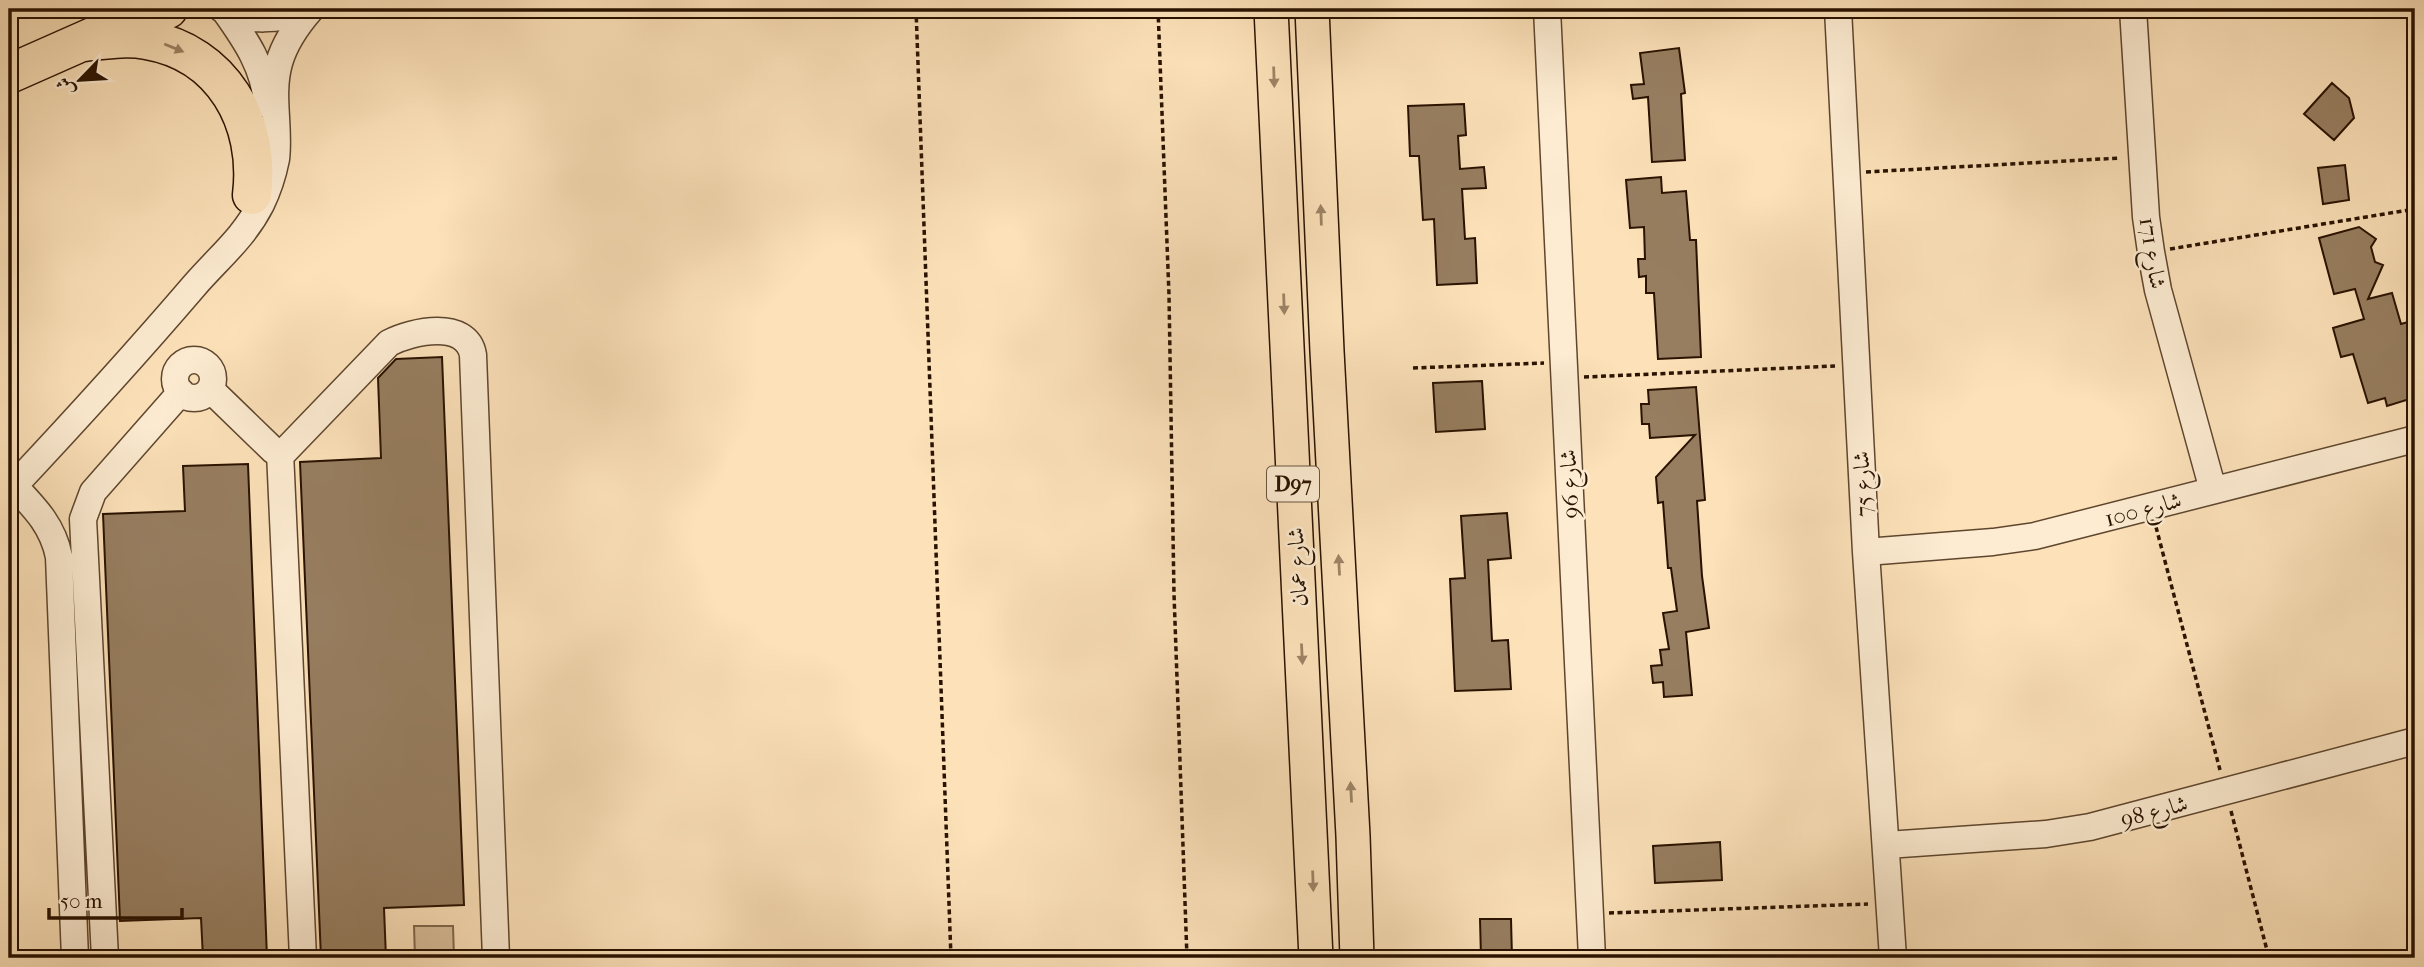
<svg xmlns="http://www.w3.org/2000/svg" width="2424" height="967" viewBox="0 0 2424 967" font-family="'IM FELL French Canon',Amiri,serif">
	<rect width="100%" height="100%" fill="#fce1b9"/>
	<filter id="stains"><feTurbulence type="fractalNoise" baseFrequency=".00286" numOctaves="4"/><feColorMatrix values="0 0 0 0 .2 0 0 0 0 .09 0 0 0 0 .02 0 0 0 .5 -.17"/></filter>
	<radialGradient id="worn" r=".72"><stop offset=".6" stop-color="#630" stop-opacity="0"/><stop offset="1" stop-color="#630" stop-opacity=".3"/></radialGradient>
	<path fill="#d8be9a" stroke="#80684d" stroke-width="2" d="M414,926H453L454,958H415Z"/>
	<path fill="#977e60" stroke="#291200" stroke-width="2" d="M1679,48L1685,93L1681,94L1685,160L1652,162L1648,97L1633,99L1631,85L1644,84L1640,53Z
		M2332,83L2349,98L2354,118L2334,140L2304,114Z
		M1464,104L1466,135L1458,136L1460,169L1484,167L1486,188L1462,189L1465,239L1475,238L1477,283L1437,285L1434,219L1423,220L1419,156H1410L1408,106Z
		M2345,165L2349,200L2323,204L2318,168Z
		M1661,177L1662,193L1686,191L1690,240H1696L1701,357L1658,359L1654,293H1646V276L1639,277L1638,259H1645L1644,227L1630,228L1626,180Z
		M2359,227L2376,239L2371,247L2375,262L2383,265L2368,299L2392,293L2401,324L2408,322L2415,350V394L2413,398L2387,406L2385,398L2368,403L2353,354L2341,357L2333,328L2364,319L2355,289L2334,294L2319,238Z
		M442,357L464,905L384,908L386,958H321L300,462L381,458L378,378L396,359Z
		M1482,381L1485,429L1436,432L1433,383Z
		M1696,387L1705,500L1697,501L1702,576L1709,628L1686,632L1692,695L1664,697L1663,682L1653,683L1651,666L1662,665L1660,650L1669,649L1663,613L1677,611L1671,568H1668L1663,502L1658,503L1656,477L1695,435L1650,438L1649,424H1642L1641,404H1649L1648,390Z
		M248,464L267,958H203L201,918L120,921L103,514L185,511L183,466Z
		M1507,513L1511,558L1488,560L1492,641L1508,640L1511,689L1455,691L1450,579L1465,578L1461,516Z
		M1720,842L1722,880L1655,883L1653,846Z
		M1480,919H1511L1512,958H1481Z"/>
	<g fill="none" stroke-linecap="round" stroke-linejoin="round">
		<g stroke="#5e462e" stroke-width="29">
			<path id="minor" d="M222,9C249,22 279,21 306,9
				M1547,9L1592,958
				M1838,9L1866,552L1893,958
				M2133,9L2146,217L2151,252L2158,290L2213,490
				M225,11C245,39 265,68 267,104
				M175 379a19 19 0 1 1 38 0a19 19 0 1 1-38 0Z
				M210,389L274,451L284,452L389,343C412,331 467,319 473,355L496,958
				M280,452L303,958
				M14,486C35,508 53,526 59,557L75,958
				M9,491C72,424 134,356 194,286C219,257 243,239 261,204C268,190 273,174 276,159C280,127 270,95 279,63C285,42 297,25 311,9
				M1866,552L1993,542L2035,536L2415,439
				M1887,845L2046,834L2090,827L2415,741
				M105,958L83,519L93,492L181,392"/>
		</g>
		<g stroke="#291200" stroke-width="36">
			<path id="major" d="M1271,9L1316,958
				M1312,9L1327,351L1353,836L1357,958"/>
		</g>
		<g stroke="#291200" stroke-width="41">
			<path id="highway" d="M83,42C104,40 125,36 147,40C223,53 261,122 252,195
				M9,74L113,28L168,9"/>
		</g>
		<path stroke="#291200" stroke-width="3.5" stroke-dasharray="5 3.5" stroke-linecap="butt" d="M916,9L951,958
			M1158,9L1169,295L1174,594L1187,958
			M1866,172L2120,158
			M2170,249L2415,209
			M1413,368L1544,363
			M1584,377L1835,366
			M2156,527L2220,770
			M2231,811L2269,958
			M1609,913L1868,904"/>
		<use href="#minor" stroke="#fdecd2" stroke-width="26"/>
		<use href="#major" stroke="#fce1b9" stroke-width="33"/>
		<use href="#highway" stroke="#fce1b9" stroke-width="38"/>
	</g>
	<defs><path id="oneway-solid" d="M-6-.8H1V-3.2L6.5 0L1 3.2V.8H-6Z" transform="scale(1.75)"/></defs>
	<g fill="#9d8466">
		<use href="#oneway-solid" transform="translate(174 48) rotate(22)"/>
		<use href="#oneway-solid" transform="translate(1274 77) rotate(88)"/>
		<use href="#oneway-solid" transform="translate(1321 215) rotate(-92)"/>
		<use href="#oneway-solid" transform="translate(1284 304) rotate(88)"/>
		<use href="#oneway-solid" transform="translate(1339 565) rotate(-93)"/>
		<use href="#oneway-solid" transform="translate(1302 654) rotate(87)"/>
		<use href="#oneway-solid" transform="translate(1351 792) rotate(-93)"/>
		<use href="#oneway-solid" transform="translate(1313 881) rotate(88)"/>
	</g>
	<g text-anchor="middle" stroke-width="5" stroke-linejoin="round" paint-order="stroke">
		<rect fill="#fdecd2" stroke="#69533f" stroke-width="2" x="1267" y="466.5" width="52" height="35" rx="5"/>
		<g font-size="21" font-weight="bold" fill="#291200">
			<text x="1293" y="491">D97</text>
		</g>
		<g font-size="23" fill="#291200" stroke="#fdecd2">
			<text transform="translate(2153 253) rotate(81)" y="8">شارع 171</text>
			<text transform="translate(1569 484) rotate(-93)" y="8">شارع 96</text>
			<text transform="translate(1862 484) rotate(-93)" y="8">شارع 75</text>
			<text transform="translate(2143 509) rotate(-15)" y="8">شارع 100</text>
			<text transform="translate(1297 567) rotate(-93)" y="8">شارع عمان</text>
			<text transform="translate(2154 811) rotate(-15)" y="8">شارع 98</text>
		</g>
	</g>
	<rect width="2424" height="967" fill="none" stroke="#fce1b9" stroke-width="35"/>
	<rect x="10" y="10" width="2403" height="946" fill="none" stroke="#291200" stroke-width="3.5"/>
	<rect x="18" y="18" width="2389" height="932" fill="none" stroke="#291200" stroke-width="2"/>
	<g transform="translate(80 80) rotate(245)" stroke="#fdecd2" stroke-width="5" paint-order="stroke">
	<path d="M0-5L12 26L0 18L-12 26Z" fill="#291200"/>
	<text y="-10" font-size="19" font-weight="bold" text-anchor="middle" fill="#291200">ش</text>
	</g>
	<path d="M49 908v10h133v-10" fill="none" stroke="#291200" stroke-width="3.5"/>
	<text x="60" y="908" font-size="21" fill="#291200" stroke="#fdecd2" stroke-width="5" paint-order="stroke">50 m</text>
	<rect width="100%" height="100%" filter="url(#stains)"/>
	<rect width="100%" height="100%" fill="url(#worn)"/>
</svg>
